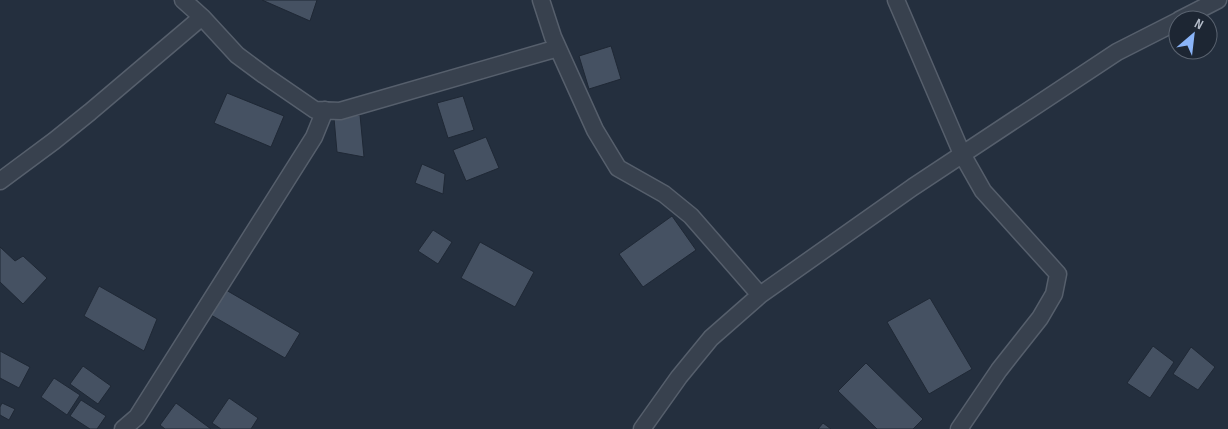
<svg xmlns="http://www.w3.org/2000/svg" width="1228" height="429" viewBox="0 0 1228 429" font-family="'Sofia Sans Condensed',sans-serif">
	<rect width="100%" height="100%" fill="#242f3e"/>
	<path fill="#455162" stroke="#1f2835" d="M262,0H317L310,21Z
		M611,46L621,79L589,89L579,56Z
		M227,93L284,116L271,147L214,123Z
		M463,96L474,130L448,138L437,103Z
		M360,115L364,157L337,152L334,118Z
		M486,137L499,168L466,181L453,150Z
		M422,164L445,174L443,194L415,183Z
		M672,216L696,250L643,287L619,254Z
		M433,230L452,242L438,264L418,251Z
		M480,242L534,272L515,307L461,278Z
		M0,247L15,261L23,256L47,278L23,304L0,282Z
		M99,286L157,319L144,351L84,316Z
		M226,290L300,333L285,358L211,315Z
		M930,298L972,369L929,394L887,322Z
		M1153,346L1174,362L1150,398L1127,383Z
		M1191,347L1215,367L1198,390L1173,374Z
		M0,351L30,367L19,388L0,378Z
		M866,363L923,419L913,429H877L838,391Z
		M83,366L111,386L98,404L70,384Z
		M54,378L80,395L67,415L41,397Z
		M229,398L258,418L251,429H221L212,423Z
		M81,400L106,416L97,429H90L70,416Z
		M2,403L15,409L9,420L0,415V407Z
		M176,403L211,429H165L160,425Z
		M823,423L831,429H818Z"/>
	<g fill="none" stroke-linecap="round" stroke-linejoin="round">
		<g stroke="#565f6c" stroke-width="19">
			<path id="street" d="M183,0L202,17L237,55L264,75L315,110L340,111L558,48
				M541,0L553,37L595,130L618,168L664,194L691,216L760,295
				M896,0L962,154L983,191L1058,274L1054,294L1040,318L999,370L959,429
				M1179,20L1218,0
				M0,181L54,141L90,112L202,17
				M123,429L137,417L314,137L325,110
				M642,429L679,377L711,338L760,295L913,187L1117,52L1178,21"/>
		</g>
		<use href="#street" stroke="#38414e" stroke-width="16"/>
	</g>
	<g transform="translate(1193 35) rotate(28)"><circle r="24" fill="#1d2633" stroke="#59626f"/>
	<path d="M0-4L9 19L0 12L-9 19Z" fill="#8ab4f8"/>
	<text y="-8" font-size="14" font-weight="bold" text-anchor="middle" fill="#b4bcc9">N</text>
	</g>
</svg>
